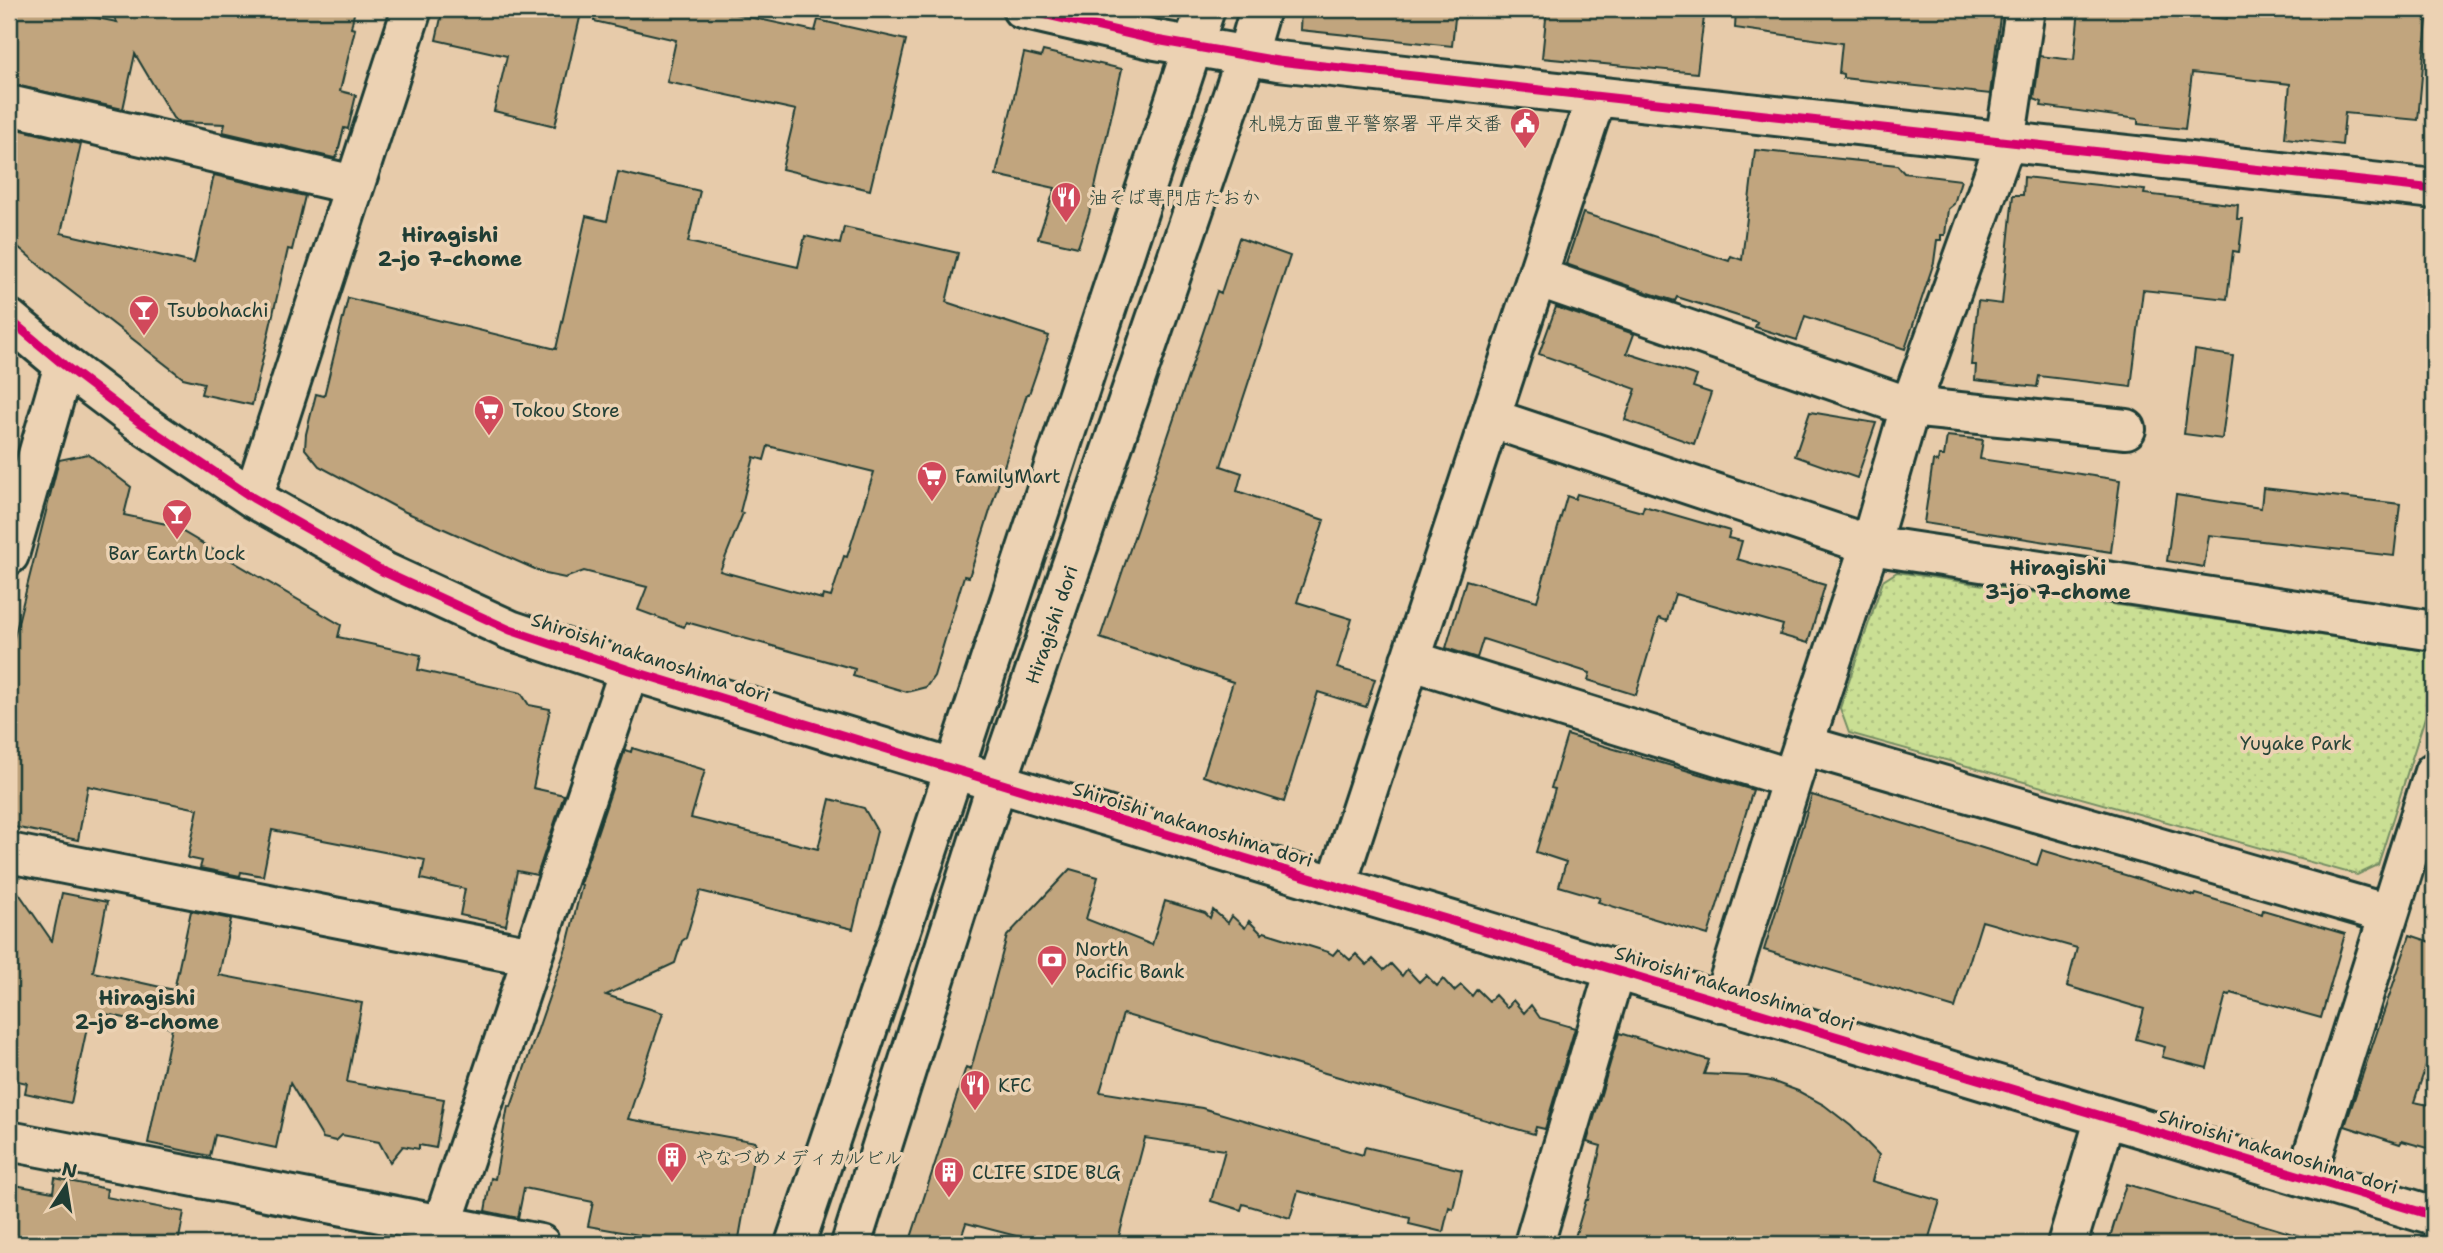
<svg xmlns="http://www.w3.org/2000/svg" width="2443" height="1253" viewBox="0 0 2443 1253" font-family="'Shantell Sans','Klee One',sans-serif">
	<defs>
		<pattern id="park-dots" width="8" height="8" patternUnits="userSpaceOnUse" patternTransform="scale(1.75)"><rect width="8" height="8" fill="#cadf94"/><path d="M2 2h.1M6 6h.1" fill="none" stroke="#adc080" stroke-width="1.8" stroke-linecap="round"/></pattern>
	</defs>
	<rect width="100%" height="100%" fill="#e7cbaa"/>
	<filter id="ink" filterUnits="userSpaceOnUse"><feTurbulence type="fractalNoise" baseFrequency=".0143" numOctaves="2"/><feDisplacementMap in="SourceGraphic" scale="14" xChannelSelector="R" yChannelSelector="G"/><feConvolveMatrix kernelMatrix="1 2 1 2 8 2 1 2 1" color-interpolation-filters="sRGB"/></filter>
	<g filter="url(#ink)">
		<path fill="url(#park-dots)" stroke="#748e64" stroke-width="2" d="M1897,572L2433,652L2434,689L2378,865L2357,875L1849,733L1840,708L1883,581Z"/>
		<path fill="#c1a57e" stroke="#1f3d34" stroke-width="2" fill-rule="evenodd" d="M9,9H52L117,22L109,9H355L351,28L355,29L340,91L356,95L348,129L344,128L337,156L334,158L223,132L225,124L179,122L173,118L135,54L123,109L9,84Z
			M443,9H582L555,126L494,111L507,56L436,40Z
			M595,9H711L815,31L818,20L906,40L870,190L782,169L796,110L667,82L676,40L594,21Z
			M1301,9H1456L1452,46L1300,30Z
			M1547,9H1705L1697,73L1542,58Z
			M1736,9H2001L1990,94L1843,78V74L1839,73L1842,43L1735,28Z
			M2079,9H2117L2227,19L2228,9H2428L2418,120L2345,113L2342,145L2285,138L2290,84L2192,73L2185,129L2138,124V119L2041,106L2042,102L2034,99L2040,56L2074,60Z
			M1043,51L1122,69L1089,214L1078,247L1038,238L1055,188L996,175L1024,53L1041,57Z
			M9,127L81,144L61,233L194,263L214,175L305,196L292,250L288,249L252,405L201,394L204,383L183,378L54,278L9,239Z
			M1755,150L1897,165L1904,173L1961,180L1954,204L1948,209L1945,235H1941V240H1937L1934,262L1905,349L1805,316L1797,340L1755,327L1757,322L1677,297L1675,301L1649,293L1566,264L1583,213L1729,261L1731,256L1742,260Z
			M618,172L700,191L688,242L798,267L805,236L840,244L844,227L958,253L946,302L1049,336L1029,394H1027L969,577L964,576L934,676L926,687L907,692L853,676L855,669L686,622L684,627L638,610L647,587L584,571L565,578L546,574L401,510L319,466L305,449L306,434L316,394L324,396L348,298L556,349L586,216L607,221ZM768,446L874,472L847,557L844,556L831,597L823,595L822,599L720,571L743,513L740,512L754,457L764,460Z
			M2024,177L2145,190L2144,194L2238,205L2237,219H2243L2239,252L2233,251L2227,299L2143,290L2131,387L2039,376L2037,387L1975,380L1976,365H1971L1978,301L2002,304L2013,195H2023Z
			M1239,238L1290,256L1221,466L1242,473L1237,491L1324,520L1297,602L1352,619L1337,668L1375,679L1366,707L1318,692L1284,802L1203,776L1233,682L1100,638L1217,291L1221,293Z
			M1556,307L1634,334L1627,353L1697,376L1693,387L1711,393L1694,444L1625,420L1636,389L1539,354Z
			M2195,350L2233,356L2222,439L2184,434Z
			M1810,412L1876,423L1857,478L1795,456Z
			M1947,436L1983,440L1980,459L2120,480L2111,552L1924,523L1933,461L1938,462L1939,456H1944Z
			M88,454L131,487L124,515L171,525L341,625L338,637L421,655L418,670L521,693L529,705L550,709L533,788L564,795L537,875L517,871L506,925L460,915L465,889L421,879L425,860L272,830L263,876L241,872L240,876L200,868L202,861L188,858L198,809L88,786L78,840L9,826V658L59,460Z
			M2263,488L2400,504L2394,556L2209,535L2204,567L2167,561L2176,495L2261,508Z
			M1577,494L1642,512L1644,506L1730,531L1728,538L1742,541L1737,559L1825,585L1808,643L1780,635L1783,625L1675,594L1667,621L1659,618L1636,695L1588,680L1590,673L1483,639L1477,658L1446,648L1466,580L1537,601L1567,496L1575,499Z
			M1567,735L1753,790L1708,935L1598,902L1600,898L1559,886L1566,862L1536,852L1555,789L1551,788Z
			M632,748L705,770L691,818L818,849L830,799L864,808L877,831L853,929L700,891L686,938L682,941L675,963L606,995L663,1013L628,1119L756,1142L738,1244H690L588,1226L593,1202L524,1188L518,1218L485,1211L491,1178L495,1179L508,1106L511,1107L567,945L582,885L580,884L625,750L631,752Z
			M1812,795L2037,865L2042,850L2195,896L2196,894L2262,914L2263,910L2345,934L2321,1018L2231,993L2230,995L2226,994L2207,1068L2162,1057L2165,1047L2136,1039L2144,1009L2067,986L2077,948L1982,921L1955,1008L1764,950Z
			M1070,869L1098,877L1086,919L1152,945L1165,901L1205,913L1210,918L1213,910L1228,923L1232,916L1245,928L1249,921L1262,934L1264,932L1328,952L1333,955L1338,949L1350,960L1356,954L1367,965L1373,959L1384,970L1391,964L1402,976L1407,969L1419,982L1426,975L1437,986L1443,979L1454,991L1461,985L1472,996L1477,989L1489,1001L1495,995L1507,1008L1513,1000L1524,1013L1531,1005L1540,1018L1575,1028L1545,1129L1536,1127L1534,1134L1123,1014L1100,1092L1202,1108L1363,1155L1365,1147L1462,1170L1453,1209L1449,1207L1443,1232L1409,1224L1410,1218L1298,1191L1290,1218L1243,1204L1241,1210L1211,1201L1225,1150L1145,1138L1117,1244H1047L966,1223L959,1244H909L966,1067L971,1069L1007,936Z
			M9,879L52,941L62,893L107,902L93,972L174,990L191,911L231,919L219,975L362,1003L347,1082L444,1099L436,1148L419,1145V1149L403,1146L390,1162L379,1142L342,1135L336,1141L323,1138L290,1083L276,1148L215,1135L210,1156L148,1143L172,1028L101,1013L98,1026L88,1023L71,1103L25,1093L27,1083L9,1079Z
			M2410,935L2434,943V1042L2414,1102L2434,1106V1150L2402,1141L2400,1144L2345,1126Z
			M1619,1033L1709,1060L1704,1074L1747,1076L1774,1082L1798,1091L1824,1105L1851,1126L1879,1155L1872,1181L1940,1201L1927,1244H1573L1586,1200H1588L1601,1146L1587,1142Z
			M55,1178L107,1189L106,1197L184,1212L178,1244H9V1184L53,1192Z
			M2126,1184L2300,1236L2299,1244H2108Z"/>
		<g fill="none" stroke-linecap="round" stroke-linejoin="round">
			<g stroke="#1f3d34" stroke-width="44">
				<path id="minor" d="M1022,9L1156,40L1278,61L2434,189
					M9,105L354,185
					M1537,277L1910,407L2126,429
					M9,319L64,365L138,421L253,498L384,572L510,630L629,670L1336,886L2434,1216
					M1490,418L1870,545L2434,631
					M253,498L412,9
					M9,555L64,365
					M1410,660L1792,779
					M1803,745L2388,914
					M9,853L532,956
					M1336,886L1596,97
					M1722,1003L1792,779L1870,545L1910,407L2005,143L2025,9
					M9,1141L540,1244
					M2306,1177L2434,772
					M442,1225L629,670
					M1534,1244L1615,970
					M2067,1244L2105,1118"/>
			</g>
			<g stroke="#1f3d34" stroke-width="44">
				<g id="highway">
					<path d="M795,1244L922,867L1205,9"/>
					<path id="s1" d="M851,1244L997,783L1247,54L1260,9"/>
				</g>
			</g>
			<use href="#minor" stroke="#ecd2b3" stroke-width="38"/>
			<use href="#highway" stroke="#ecd2b3" stroke-width="38"/>
			<g stroke="#ecd2b3" stroke-width="13">
				<path id="cycleway" d="M1022,9L1156,40L1278,61L2434,189
					M9,319L64,365L138,421L253,498L384,572L510,630L629,670L1336,886L2434,1216"/>
			</g>
			<use href="#cycleway" stroke="#d6006c" stroke-width="9"/>
		</g>
	</g>
	<defs>
		<g id="civic-pin" transform="scale(1.575)"><path d="M0 17L-7.5 6A9.5 9.5 0 1 1 7.5 6Z" fill="#d1495b" stroke="#ecd2b3"/><path d="M-.6-6.5H3V-4.5H.6V-3L4-1V1h2V6H-6V1h2V-1L-.6-3ZM-1.2 2.5V6h2.4V2.5Z" fill="#fff"/></g>
		<g id="restaurant-pin" transform="scale(1.575)"><path d="M0 17L-7.5 6A9.5 9.5 0 1 1 7.5 6Z" fill="#d1495b" stroke="#ecd2b3"/><path d="M-5-6h1v4h1v-4h1v4h1v-4h1v5L-1.5 .5V6h-2V.5L-5-1ZM5-6V6H3V1.5H1.5Q1.5-4 5-6Z" fill="#fff"/></g>
		<g id="bar-pin" transform="scale(1.575)"><path d="M0 17L-7.5 6A9.5 9.5 0 1 1 7.5 6Z" fill="#d1495b" stroke="#ecd2b3"/><path d="M-6-5H6L.8 .8V4.5H3.5V6h-7V4.5H-.8V.8Z" fill="#fff"/></g>
		<g id="supermarket-pin" transform="scale(1.575)"><path d="M0 17L-7.5 6A9.5 9.5 0 1 1 7.5 6Z" fill="#d1495b" stroke="#ecd2b3"/><path d="M-6-5.5h2.5l.6 2H6L4.5 2H-2.5L-4.4-4H-6ZM-1.5 3.2a1.3 1.3 0 1 0 .1 0ZM3 3.2a1.3 1.3 0 1 0 .1 0Z" fill="#fff"/></g>
		<g id="bank-pin" transform="scale(1.575)"><path d="M0 17L-7.5 6A9.5 9.5 0 1 1 7.5 6Z" fill="#d1495b" stroke="#ecd2b3"/><path d="M-6-4H6V4H-6ZM0-2.3a2.3 2.3 0 1 0 0 4.6a2.3 2.3 0 1 0 0-4.6Z" fill="#fff"/></g>
		<g id="building-pin" transform="scale(1.575)"><path d="M0 17L-7.5 6A9.5 9.5 0 1 1 7.5 6Z" fill="#d1495b" stroke="#ecd2b3"/><path d="M-4-6H4V6H1V3H-1V6H-4ZM-2.5-4.3h1.7v1.8h-1.7ZM.8-4.3h1.7v1.8H.8ZM-2.5-1h1.7V.8h-1.7ZM.8-1h1.7V.8H.8Z" fill="#fff"/></g>
	</defs>
	<g fill-rule="evenodd">
		<use href="#civic-pin" x="1525" y="123"/>
		<use href="#restaurant-pin" x="1066" y="197"/>
		<use href="#bar-pin" x="144" y="310"/>
		<use href="#supermarket-pin" x="489" y="410"/>
		<use href="#supermarket-pin" x="932" y="476"/>
		<use href="#bar-pin" x="177" y="514"/>
		<use href="#bank-pin" x="1052" y="960"/>
		<use href="#restaurant-pin" x="975" y="1085"/>
		<use href="#building-pin" x="672" y="1157"/>
		<use href="#building-pin" x="949" y="1172"/>
	</g>
	<g text-anchor="middle" stroke-width="7" stroke-linejoin="round" paint-order="stroke">
		<g font-size="19" fill="#1f3d34" stroke="#ecd2b3" text-anchor="start">
			<text x="1502" y="130" text-anchor="end">札幌方面豊平警察署 平岸交番</text>
			<text x="1089" y="204">油そば専門店たおか</text>
			<text x="167" y="317">Tsubohachi</text>
			<text x="512" y="417">Tokou Store</text>
			<text x="955" y="483">FamilyMart</text>
			<text x="177" y="560" text-anchor="middle">Bar Earth Lock</text>
			<text x="1075" y="956">North<tspan x="1075" dy="22">Pacific Bank</tspan></text>
			<text x="998" y="1092">KFC</text>
			<text x="695" y="1164">やなづめメディカルビル</text>
			<text x="972" y="1179">CLIFE SIDE BLG</text>
		</g>
		<g font-size="19" fill="#1f3d34" stroke="#ecd2b3">
			<text dy="7" stroke="none"><textPath href="#s1" startOffset="651">Hiragishi dori</textPath></text>
			<text transform="translate(651 657) rotate(18)" y="7">Shiroishi nakanoshima dori</text>
			<text transform="translate(1193 824) rotate(17)" y="7">Shiroishi nakanoshima dori</text>
			<text transform="translate(1735 988) rotate(17)" y="7">Shiroishi nakanoshima dori</text>
			<text transform="translate(2278 1151) rotate(17)" y="7">Shiroishi nakanoshima dori</text>
		</g>
		<g font-size="19" fill="#284539" stroke="#ecd2b3">
			<text x="2296" y="750">Yuyake Park</text>
		</g>
		<g font-size="21" font-weight="bold" fill="#1f3d34" stroke="#ecd2b3">
			<text x="450" y="242">Hiragishi<tspan x="450" dy="24">2-jo 7-chome</tspan></text>
			<text x="2058" y="575">Hiragishi<tspan x="2058" dy="24">3-jo 7-chome</tspan></text>
			<text x="147" y="1005">Hiragishi<tspan x="147" dy="24">2-jo 8-chome</tspan></text>
		</g>
	</g>
	<rect width="2443" height="1253" fill="none" stroke="#ecd2b3" stroke-width="35"/>
	<rect x="18" y="18" width="2408" height="1218" fill="none" stroke="#1f3d34" stroke-width="2.5" filter="url(#ink)"/>
	<g transform="translate(66 1186) rotate(12)" stroke="#ecd2b3" stroke-width="5" paint-order="stroke">
	<path d="M0-5L12 26L0 18L-12 26Z" fill="#1f3d34"/>
	<text y="-10" font-size="19" font-weight="bold" text-anchor="middle" fill="#1f3d34">N</text>
	</g>
</svg>
